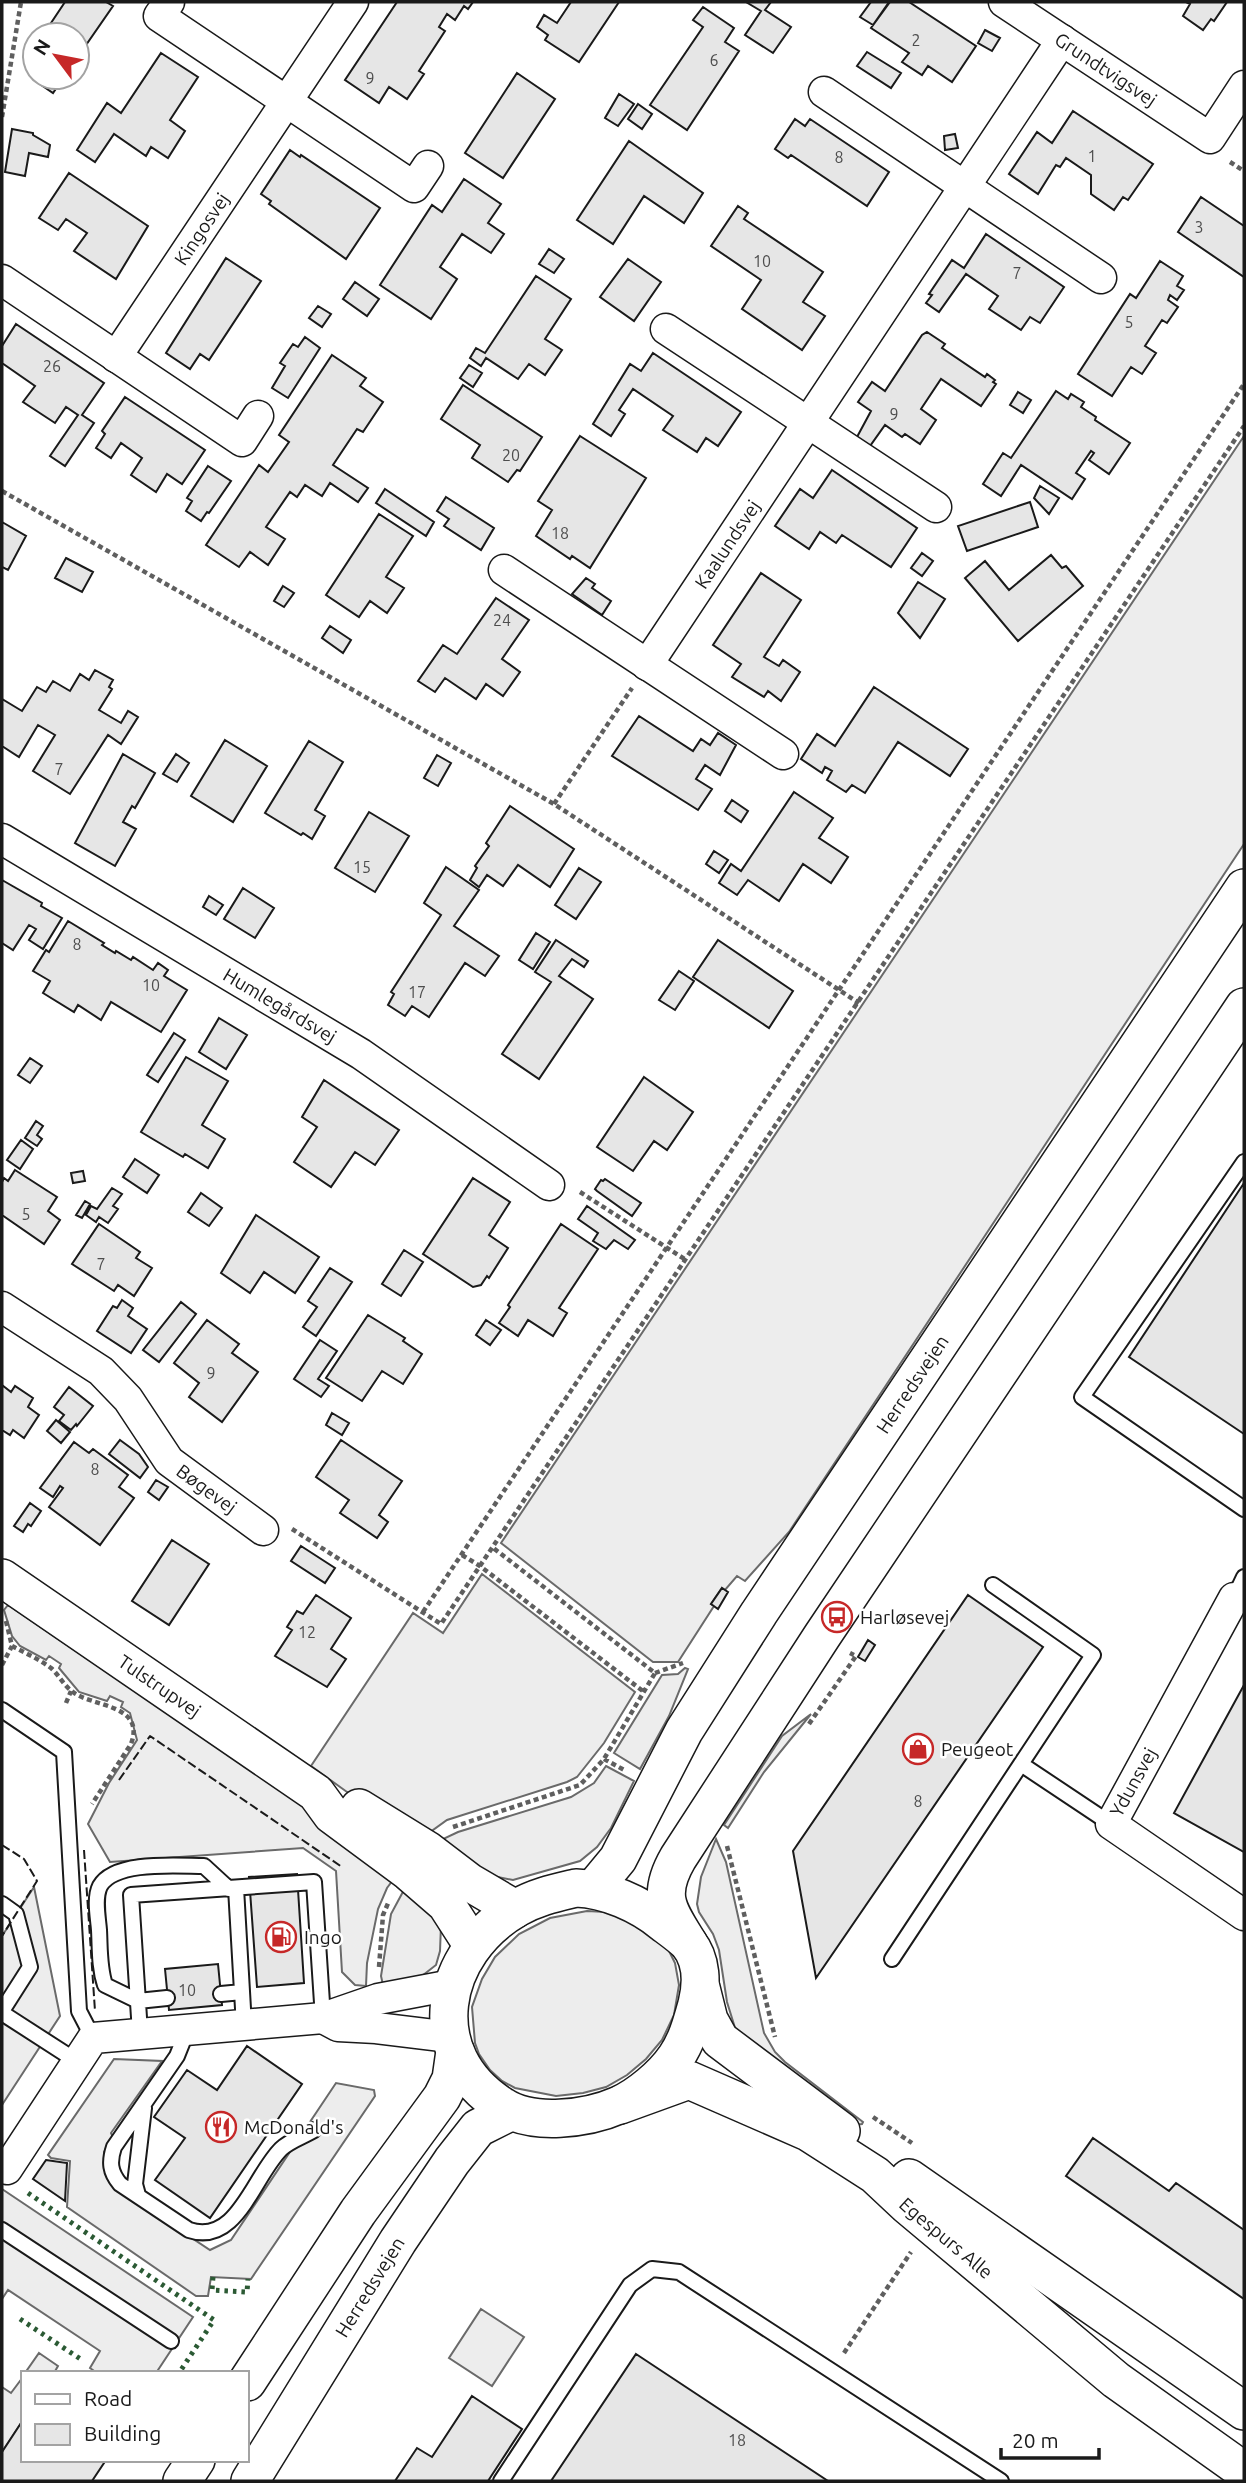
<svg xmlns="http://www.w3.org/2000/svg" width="1246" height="2483" viewBox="0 0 1246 2483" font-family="Ubuntu,sans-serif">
	<rect width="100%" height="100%" fill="#fff"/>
	<path fill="#ededed" stroke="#6a6a6a" stroke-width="2" d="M1244,436V844L789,1532L745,1581L737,1576L725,1590L722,1588L711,1604L714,1606L678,1662H653L501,1543Z
		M482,1574L635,1692L604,1743L577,1777L567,1782L447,1820L426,1835L347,1792L311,1766L413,1613L443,1633Z
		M8,1605L324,1819L396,1876L387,1888L378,1909L367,1963L366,1986L355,1985L342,1972L336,1871L303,1848L110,1862L88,1824L109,1783L137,1740L130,1713L121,1707L123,1702L110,1696L107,1701L79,1692L59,1668L61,1664L49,1656L46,1660L20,1646L12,1636L4,1610Z
		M685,1668L688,1669L669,1716L640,1769L614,1753L662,1675L678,1674Z
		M811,1714L764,1772L728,1828L724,1825L782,1736Z
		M606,1766L634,1781L611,1828L597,1847L580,1861L513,1880L493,1876L439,1843L443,1839L458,1832L571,1797L594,1783Z
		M716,1839L726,1862L764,2033L775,2052L785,2062L863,2122L862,2124L855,2125L736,2031L727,2002L719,1950L713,1934L699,1912L697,1904L701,1877Z
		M34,1887L60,2016L2,2105V1936Z
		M405,1888L441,1925L440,1951L436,1965L418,1979L383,1985L381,1976L391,1914Z
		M587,1911L606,1912L632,1917L667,1947L675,1963L679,1985L674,2015L662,2040L646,2059L627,2075L606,2087L583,2093L556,2096L515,2088L502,2081L490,2070L479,2054L475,2043L472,2007L482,1979L495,1957L519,1934L550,1918Z
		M114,2059L162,2061L111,2133L113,2137L104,2152L106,2176L115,2187L210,2250L231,2240L336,2083L374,2090L375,2096L251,2279L211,2277L208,2296H196L67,2207L70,2161L51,2158L48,2155Z
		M2,2189L193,2317L156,2373H97L90,2368L100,2351L8,2290L2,2299Z
		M481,2309L524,2337L492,2386L449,2358Z
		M39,2353L58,2366L54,2373H25Z
		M23,2377V2420L2,2452V2387L11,2393Z"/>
	<path fill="#e6e6e6" stroke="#1a1a1a" stroke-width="2" d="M65,2H106L113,6L77,58V35H43Z
		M397,2H473L468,9L464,6L455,20L447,14L439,27L445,31L419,71L424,74L407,99L389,87L379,103L345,80Z
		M571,2H619L579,62L545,40L548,35L537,27L544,15L557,23Z
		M746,2H771L765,10L791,27L773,53L745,35L761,11Z
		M871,2H889L873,25L860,17Z
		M890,2H909L976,46L952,82L928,66L922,75L902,62L909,53L871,28Z
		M1186,2H1227L1214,21L1211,19L1203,30L1183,16L1190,4Z
		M703,7L734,28L725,42L739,51L687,130L650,105L703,27L693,20Z
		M985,30L1000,38L992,51L978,43Z
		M35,47V69L25,62Z
		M867,52L901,73L891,88L857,66Z
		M161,53L198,77L170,120L185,131L168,158L151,147L146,156L114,134L95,162L77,150L107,103L121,113Z
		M517,73L555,99L503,178L465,153Z
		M36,77H64L53,93L34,80Z
		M619,94L634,104L618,126L605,118Z
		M638,104L652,114L642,129L628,119Z
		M1073,111L1153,164L1128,200L1123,197L1114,210L1091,194V175L1066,158L1060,167L1056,165L1038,194L1009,174L1037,132L1052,143Z
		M795,119L805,126L810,119L889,172L867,206L791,155L788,158L775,149Z
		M12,129L33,133V135L50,145L48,157L29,153L25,176L5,172Z
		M955,134L958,148L945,150L944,136Z
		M629,141L703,193L684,223L644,196L613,244L577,220Z
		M290,150L300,157L301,155L380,208L346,259L269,204L271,201L261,194Z
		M69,173L148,226L116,279L74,251L87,233L66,219L58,230L39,218Z
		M464,179L501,204L488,223L504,234L491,253L462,234L440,267L457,279L431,319L380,285L432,205L442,212Z
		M1201,197L1244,226V277L1178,232Z
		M738,206L748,213L744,219L823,272L803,302L825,316L802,350L742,309L761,280L711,246Z
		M986,234L1064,287L1040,323L1030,317L1021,330L989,309L998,296L966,274L939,312L926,303L932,295L929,294L952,260L964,268Z
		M549,249L564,259L554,273L539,264Z
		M226,258L261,281L209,360L200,354L190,369L166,353Z
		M628,259L661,282L634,321L600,297Z
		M1160,261L1183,276L1177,286L1184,290L1177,300L1170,295L1168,300L1178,307L1167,323L1162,320L1145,346L1156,353L1142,374L1131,367L1112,396L1078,374L1130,294L1136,298Z
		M536,276L571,299L545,339L562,350L545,375L529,364L518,379L486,358L481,366L470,358L476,348L485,353Z
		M355,282L379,299L367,316L343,299Z
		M318,306L331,314L322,327L309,318Z
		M16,324L104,383L82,415L94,423L65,466L50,456L78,415L66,407L55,423L23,402L35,386L2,363V346Z
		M927,332L945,344L942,348L985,377L987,374L995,380L993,382L996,384L981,406L941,379L921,409L936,420L920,444L905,434L902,437L885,425L870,446L857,437L871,411L858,402L872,382L885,391L922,335Z
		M305,337L320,348L288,398L272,388L285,366L280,363L293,344L298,347Z
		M653,353L741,412L718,446L706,438L697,452L663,430L673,416L633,389L619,410L625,414L611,436L593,424L630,364L641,371Z
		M332,355L366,378L360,386L383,402L363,432L357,429L333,465L368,488L358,502L330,483L322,496L305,485L297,497L290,492L266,527L285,539L268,565L250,552L239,567L206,545L259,465L268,472L289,442L279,435Z
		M469,365L482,373L473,387L460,378Z
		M463,385L542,437L520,471L517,470L508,482L472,458L480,445L441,419Z
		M1056,391L1068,399L1071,394L1084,402L1081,407L1096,417L1095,420L1130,443L1109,474L1089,460L1094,453L1091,451L1076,473L1085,479L1072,499L1021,465L1001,496L983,484L1003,453L1011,458Z
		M1018,392L1031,400L1023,413L1010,405Z
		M125,397L205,450L182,484L167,474L156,492L131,475L142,458L121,443L111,458L96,448L105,434L102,431Z
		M580,436L646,478L590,568L572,556L570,559L536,536L552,510L538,501Z
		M208,466L231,481L209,513L207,512L201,521L186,511L192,501L187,498Z
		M832,470L917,528L891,567L842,535L836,543L820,532L809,549L775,526L800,489L813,498Z
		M1040,486L1059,498L1049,514L1034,498Z
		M385,489L434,522L426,536L376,503Z
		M446,497L494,528L481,550L444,526L449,519L437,511Z
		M1030,502L1038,527L967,551L958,526Z
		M379,514L413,536L386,577L404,588L387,613L370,601L359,617L326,595Z
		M2,522L26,536L8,570L2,567Z
		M922,553L933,561L922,576L911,568Z
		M1051,555L1062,568L1066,566L1083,586L1018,641L965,578L985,561L1009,590Z
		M66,558L93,572L82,592L55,578Z
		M761,573L801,600L764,657L779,666L783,660L800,672L781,701L768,691L764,697L732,677L741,664L713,645Z
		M586,578L595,584L592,588L611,601L602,615L572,594Z
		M918,582L945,599L920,638L898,613Z
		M283,586L294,593L284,607L274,601Z
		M496,598L529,620L502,659L520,672L503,696L486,684L476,699L445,678L435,692L418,681L443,645L457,654Z
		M330,626L351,640L343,653L322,638Z
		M95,670L113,680L109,687L112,689L99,710L121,723L128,711L138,717L121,744L108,735L70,794L33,771L55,735L38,725L19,757L2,746V699L22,711L37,687L46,692L53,681L70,691L80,674L89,680Z
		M874,687L968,749L950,776L898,742L865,793L852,785L846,792L827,780L832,771L825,767L822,773L801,759L817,734L835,746Z
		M639,716L693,751L701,739L710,745L718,733L736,745L720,775L705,765L696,779L712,789L698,810L612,756Z
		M225,740L267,766L233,822L191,796Z
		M309,741L343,762L315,810L325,816L312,839L303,833L301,835L265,813Z
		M123,754L155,773L135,808L132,806L123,822L136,829L115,866L75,843Z
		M176,754L189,763L177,782L163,774Z
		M437,755L451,763L438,786L424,778Z
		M794,792L833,818L819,838L848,857L831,883L803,864L779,901L748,880L737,895L719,883L731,864L741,871Z
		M732,800L748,811L741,822L725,811Z
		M510,806L574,849L550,887L518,865L503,886L487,875L479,887L470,880L477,868L475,866L489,846L486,843Z
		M369,812L409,836L375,892L335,868Z
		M714,851L728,860L719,873L706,864Z
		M446,867L479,890L454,926L499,956L485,976L465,963L429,1017L412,1006L405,1016L388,1005L394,994L391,992L441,915L424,903Z
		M579,868L601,882L576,919L555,905Z
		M2,880L42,903L41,906L62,918L43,949L29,940L36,929L29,925L13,950L2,943Z
		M243,888L274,908L255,938L224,919Z
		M209,896L223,905L216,915L203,907Z
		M68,921L104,943L102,945L115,953L116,951L131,960L133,957L153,970L158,963L168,970L164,976L187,990L161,1032L111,1002L101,1020L78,1005L74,1012L43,993L50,981L33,971L46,950L49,952Z
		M536,933L550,942L533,969L519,960Z
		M556,940L588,961L584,967L572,959L559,976L593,999L539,1079L502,1054L551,982L535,972Z
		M718,940L793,991L769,1028L693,977Z
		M679,971L694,981L675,1010L659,1000Z
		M219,1018L247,1035L226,1069L199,1052Z
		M174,1033L185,1040L158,1082L147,1075Z
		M186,1057L228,1081L202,1125L225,1139L208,1168L185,1154L183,1157L141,1132Z
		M30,1058L42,1066L30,1083L18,1075Z
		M644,1077L693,1112L667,1150L654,1141L633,1171L597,1147Z
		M324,1080L399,1130L375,1165L355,1152L331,1187L294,1162L317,1127L302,1117Z
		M36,1121L43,1126L37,1135L42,1139L37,1146L25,1138Z
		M21,1140L33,1149L20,1169L7,1160Z
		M135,1159L159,1175L147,1193L123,1177Z
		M15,1170L57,1197L48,1211L60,1220L44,1244L2,1215V1182L4,1178L8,1181Z
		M83,1171L85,1181L73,1183L71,1173Z
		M473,1178L510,1202L489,1235L508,1248L489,1278L487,1276L481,1285L473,1287L423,1254Z
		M605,1179L641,1203L632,1216L597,1191L595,1189L601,1180L603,1181Z
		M1244,1183V1434L1129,1357Z
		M112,1188L122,1194L113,1206L118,1209L108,1223L99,1217L96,1222L86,1215L91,1206L97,1209Z
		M201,1193L222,1208L209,1226L188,1212Z
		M85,1201L90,1204L82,1218L76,1215Z
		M587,1206L635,1240L628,1249L614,1240L606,1249L593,1241L598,1233L578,1219Z
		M256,1215L319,1257L295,1293L264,1272L250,1293L221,1273Z
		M99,1224L140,1252L136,1258L152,1268L134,1296L118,1285L114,1291L72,1264Z
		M561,1224L598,1249L559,1308L567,1313L553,1336L528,1320L518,1336L499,1323L510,1307L508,1305Z
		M404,1250L423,1262L401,1296L382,1284Z
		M330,1268L352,1282L316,1336L303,1327L317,1307L308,1301Z
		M122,1300L133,1308L128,1316L147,1329L131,1353L97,1331L113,1306L117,1308Z
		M181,1302L196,1314L159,1362L143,1350Z
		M368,1315L405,1338L403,1341L422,1354L403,1384L382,1371L362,1401L326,1378Z
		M207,1320L239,1344L232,1353L258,1372L222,1422L189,1397L199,1383L174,1363Z
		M486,1320L501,1330L490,1345L476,1335Z
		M320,1340L337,1351L318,1379L329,1386L321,1397L294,1379Z
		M2,1385L11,1392L15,1386L33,1398L28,1407L39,1415L24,1438L13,1430L10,1435L2,1430Z
		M69,1387L93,1406L77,1426L76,1424L71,1430L59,1421L64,1415L54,1407Z
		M332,1413L349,1423L342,1435L326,1425Z
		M56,1420L70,1432L61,1443L47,1431Z
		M120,1440L139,1454L148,1467L140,1478L109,1454Z
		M341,1440L402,1481L379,1515L388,1522L377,1538L340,1513L349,1500L316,1477Z
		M74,1442L89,1453L93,1449L128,1475L119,1487L134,1498L100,1545L49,1507L63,1488L60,1486L53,1497L40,1488Z
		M156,1480L168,1487L159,1500L148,1492Z
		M30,1503L41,1511L31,1526L28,1524L23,1532L14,1526Z
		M172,1540L209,1564L169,1625L132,1601Z
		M301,1546L335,1568L325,1583L291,1561Z
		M722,1588L728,1592L718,1609L711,1604Z
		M316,1595L351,1618L331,1649L346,1659L327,1687L275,1656L292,1630L287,1627L297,1611L303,1614Z
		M968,1595L1043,1647L816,1978L793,1851Z
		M868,1640L875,1645L865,1661L858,1657Z
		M1244,1685V1852L1174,1813Z
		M297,1874L304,1983L257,1987L249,1877Z
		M218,1964L222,2005L169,2010L165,1969Z
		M247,2046L302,2084L210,2218L155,2180L185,2138L154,2117L187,2070L217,2090Z
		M1093,2138L1169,2191L1176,2183L1244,2230V2299L1066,2176Z
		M46,2160L67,2163L65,2201L33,2179Z
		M636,2354L828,2481H551Z
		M472,2396L522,2429L488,2481H395L417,2448L432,2457Z
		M23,2420V2460H106L92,2481H2V2452Z"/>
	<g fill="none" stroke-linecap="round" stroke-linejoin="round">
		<g stroke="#1a1a1a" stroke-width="18">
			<path id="service" d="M1244,1162L1082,1397L1244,1509
				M1234,1598L1244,1577
				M2,1710L64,1752L79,2011L93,2038
				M1021,1764L1111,1824
				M236,1888L244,2026
				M2,1904L16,1914L30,1967L2,2011
				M892,1959L1093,1655L993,1585
				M221,1994L242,1992
				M167,1998L138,2001L105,1985C99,1967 100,1948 99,1930C98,1917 94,1898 100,1886C115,1860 178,1866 204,1866L229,1889
				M2,2013L78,2062
				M187,2031L177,2056L114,2147C109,2162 110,2172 120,2184L189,2230C237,2246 253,2177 281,2149C289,2141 304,2136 314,2130
				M140,2033L131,1895L314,1882L323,2018
				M138,2195L135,2184L144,2108
				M2,2230L171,2341
				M501,2481L630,2285L652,2269L679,2272L1001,2481"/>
		</g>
		<g stroke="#1a1a1a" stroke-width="33">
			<g id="minor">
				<path d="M169,2L159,16L414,187L428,166"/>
				<path id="s1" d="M1004,2L1210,138L1244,86"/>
				<path d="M824,92L1101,278"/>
				<path d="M2,280L242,441L258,416"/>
				<path d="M666,329L936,507"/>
				<path id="s2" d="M116,357L353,2"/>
				<path d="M504,570L783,754"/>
				<path id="s3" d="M647,665L1062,40"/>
				<path id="s4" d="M2,839L361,1054L549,1185"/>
				<path id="s5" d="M2,1307L101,1371L128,1399L169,1461L263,1530"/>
				<path d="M1234,1598L1111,1824L1244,1915"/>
				<path d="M323,2018L338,2026L376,2028L450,2037"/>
				<path d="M7,2169L93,2038L323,2018L378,1999L452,1985"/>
			</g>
		</g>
		<g stroke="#1a1a1a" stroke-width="40">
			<g id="tertiary">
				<path id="s6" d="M2,1578L316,1793L332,1815L409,1872L446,1904L473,1946"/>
				<path d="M359,1808L427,1850L469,1882L515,1909"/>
				<path d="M576,1888C606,1889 640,1904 663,1923C671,1929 681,1936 688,1943C702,1960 702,1984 697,2004C692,2022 687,2041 676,2057C663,2076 639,2096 619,2105C587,2119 532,2126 502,2106C420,2054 439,1953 517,1908C536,1897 555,1893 576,1888Z"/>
				<path id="s7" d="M594,1888L618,1859L684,1731L759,1613L1244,888"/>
				<path d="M689,1944C668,1910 656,1896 678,1858L822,1636L1244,1007"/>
				<path d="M701,1988L709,2020L720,2040L841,2131"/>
				<path id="s8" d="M620,2105L689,2080L808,2132L875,2175L907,2205L1116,2380L1244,2471"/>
				<path d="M909,2178L1244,2411"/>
				<path d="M247,2382L358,2212L442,2097L451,2079L455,2051"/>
				<path d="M182,2481L196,2460"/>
				<path id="s9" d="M250,2481L398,2241L452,2161L478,2128L510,2112"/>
			</g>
		</g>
		<path stroke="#5f5f5f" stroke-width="4.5" stroke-dasharray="5 3.5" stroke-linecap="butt" d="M2,117L21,2
			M1230,162L1244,171
			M2,491L554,804L859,1003
			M554,804L632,688
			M580,1192L686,1260
			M292,1529L441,1624L1244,426
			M462,1555L480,1566L644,1692
			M423,1612L1244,384
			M6,1621L12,1646C25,1653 39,1659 51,1668C59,1675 64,1686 73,1692C92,1707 146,1704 131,1744L92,1804
			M2,1665L12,1646
			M655,1673L683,1663
			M66,1703L71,1691
			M809,1724L856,1656L850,1653
			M604,1759L626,1771
			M453,1827L580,1785L604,1759L655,1673L492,1547
			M727,1846L775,2037
			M379,1967L383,1915L389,1901
			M873,2117L912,2143
			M844,2353L911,2252"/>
		<use href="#service" stroke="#fff" stroke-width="14"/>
		<use href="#minor" stroke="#fff" stroke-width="30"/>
		<use href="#tertiary" stroke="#fff" stroke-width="37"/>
		<path stroke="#2b5a34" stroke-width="5" stroke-dasharray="3.5 5" stroke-linecap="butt" d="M28,2193L214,2320L179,2373
			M213,2277L212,2290L247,2292L248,2279
			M20,2319L82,2360"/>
		<path stroke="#1a1a1a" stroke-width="2" stroke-dasharray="9 3.5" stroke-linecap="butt" d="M119,1780L150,1736L342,1867
			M2,1845L24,1859L37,1881L2,1936
			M84,1850L95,2011"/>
	</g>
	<defs>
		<g id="bus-ring" transform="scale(1.575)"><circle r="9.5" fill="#fff" stroke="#c62828" stroke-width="1.5"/><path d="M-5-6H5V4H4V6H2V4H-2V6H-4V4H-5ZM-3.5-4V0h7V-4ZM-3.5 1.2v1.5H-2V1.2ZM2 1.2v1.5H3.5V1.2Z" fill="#c62828"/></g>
		<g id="shop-ring" transform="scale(1.575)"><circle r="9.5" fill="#fff" stroke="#c62828" stroke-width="1.5"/><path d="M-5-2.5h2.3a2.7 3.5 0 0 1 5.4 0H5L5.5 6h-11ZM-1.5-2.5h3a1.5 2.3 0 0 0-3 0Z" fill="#c62828"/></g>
		<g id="fuel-ring" transform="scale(1.575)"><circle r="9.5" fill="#fff" stroke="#c62828" stroke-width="1.5"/><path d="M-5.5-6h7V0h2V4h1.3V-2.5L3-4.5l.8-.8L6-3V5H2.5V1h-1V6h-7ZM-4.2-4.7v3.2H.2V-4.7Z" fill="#c62828"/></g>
		<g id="restaurant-ring" transform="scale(1.575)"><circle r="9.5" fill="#fff" stroke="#c62828" stroke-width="1.5"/><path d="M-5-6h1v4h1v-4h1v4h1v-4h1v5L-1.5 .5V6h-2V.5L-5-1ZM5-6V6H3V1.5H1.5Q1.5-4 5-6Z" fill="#c62828"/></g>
	</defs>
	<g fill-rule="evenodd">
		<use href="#bus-ring" x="837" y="1617"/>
		<use href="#shop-ring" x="918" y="1749"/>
		<use href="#fuel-ring" x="281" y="1937"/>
		<use href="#restaurant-ring" x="221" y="2127"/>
	</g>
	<g text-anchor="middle" stroke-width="5" stroke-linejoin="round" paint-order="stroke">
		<g font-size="16" fill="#4d4d4d">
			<text x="916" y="46">2</text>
			<text x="714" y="66">6</text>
			<text x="370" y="84">9</text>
			<text x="1092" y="162">1</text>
			<text x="839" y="163">8</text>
			<text x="1199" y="233">3</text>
			<text x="762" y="267">10</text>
			<text x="1017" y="279">7</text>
			<text x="1129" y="328">5</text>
			<text x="52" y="372">26</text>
			<text x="894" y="420">9</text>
			<text x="511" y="461">20</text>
			<text x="560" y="539">18</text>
			<text x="502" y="626">24</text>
			<text x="59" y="775">7</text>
			<text x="362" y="873">15</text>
			<text x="77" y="950">8</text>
			<text x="151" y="991">10</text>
			<text x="417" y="998">17</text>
			<text x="26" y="1220">5</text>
			<text x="101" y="1270">7</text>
			<text x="211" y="1379">9</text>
			<text x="95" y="1475">8</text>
			<text x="307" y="1638">12</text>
			<text x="918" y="1807">8</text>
			<text x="187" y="1996">10</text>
			<text x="737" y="2446">18</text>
		</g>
		<g font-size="19" fill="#1a1a1a" stroke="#fff">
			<text dy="7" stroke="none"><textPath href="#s1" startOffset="122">Grundtvigsvej</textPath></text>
			<text dy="7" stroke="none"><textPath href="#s2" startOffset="154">Kingosvej</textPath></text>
			<text dy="7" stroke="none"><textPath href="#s3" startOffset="145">Kaalundsvej</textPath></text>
			<text dy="7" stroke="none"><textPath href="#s4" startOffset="324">Humlegårdsvej</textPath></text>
			<text dy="7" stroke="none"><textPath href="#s7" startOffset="597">Herredsvejen</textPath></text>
			<text dy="7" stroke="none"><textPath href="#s5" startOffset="278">Bøgevej</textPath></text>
			<text dy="7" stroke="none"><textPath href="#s6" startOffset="191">Tulstrupvej</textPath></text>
			<text transform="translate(1133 1782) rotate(-61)" y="7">Ydunsvej</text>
			<text dy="7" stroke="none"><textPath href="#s8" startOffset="378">Egespurs Alle</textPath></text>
			<text dy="7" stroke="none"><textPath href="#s9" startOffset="228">Herredsvejen</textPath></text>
		</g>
		<g font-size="19" fill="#1a1a1a" stroke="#fff" text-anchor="start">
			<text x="860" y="1624">Harløsevej</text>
			<text x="941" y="1756">Peugeot</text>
			<text x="304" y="1944">Ingo</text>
			<text x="244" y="2134">McDonald's</text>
		</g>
	</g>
	<rect width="1246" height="2483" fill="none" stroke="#1a1a1a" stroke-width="7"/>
	<rect x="21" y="2371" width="228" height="91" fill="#ffffff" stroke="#a3a3a3" stroke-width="2"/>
	<rect x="35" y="2394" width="35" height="10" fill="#ffffff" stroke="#a3a3a3" stroke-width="2"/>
	<text x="84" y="2406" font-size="21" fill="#1a1a1a">Road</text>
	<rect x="35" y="2424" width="35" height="21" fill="#e6e6e6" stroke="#a3a3a3" stroke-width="2"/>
	<text x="84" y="2441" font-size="21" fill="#1a1a1a">Building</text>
	<g transform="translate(56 56) rotate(302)"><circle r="33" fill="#ffffff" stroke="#a3a3a3" stroke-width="2"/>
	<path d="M0-5L12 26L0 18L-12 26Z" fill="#c62828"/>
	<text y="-10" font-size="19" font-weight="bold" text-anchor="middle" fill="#1a1a1a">N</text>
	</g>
	<path d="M1001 2448v10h98v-10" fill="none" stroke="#1a1a1a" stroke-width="3.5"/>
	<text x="1012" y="2448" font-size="21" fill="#1a1a1a" stroke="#ffffff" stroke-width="5" paint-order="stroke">20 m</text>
</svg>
